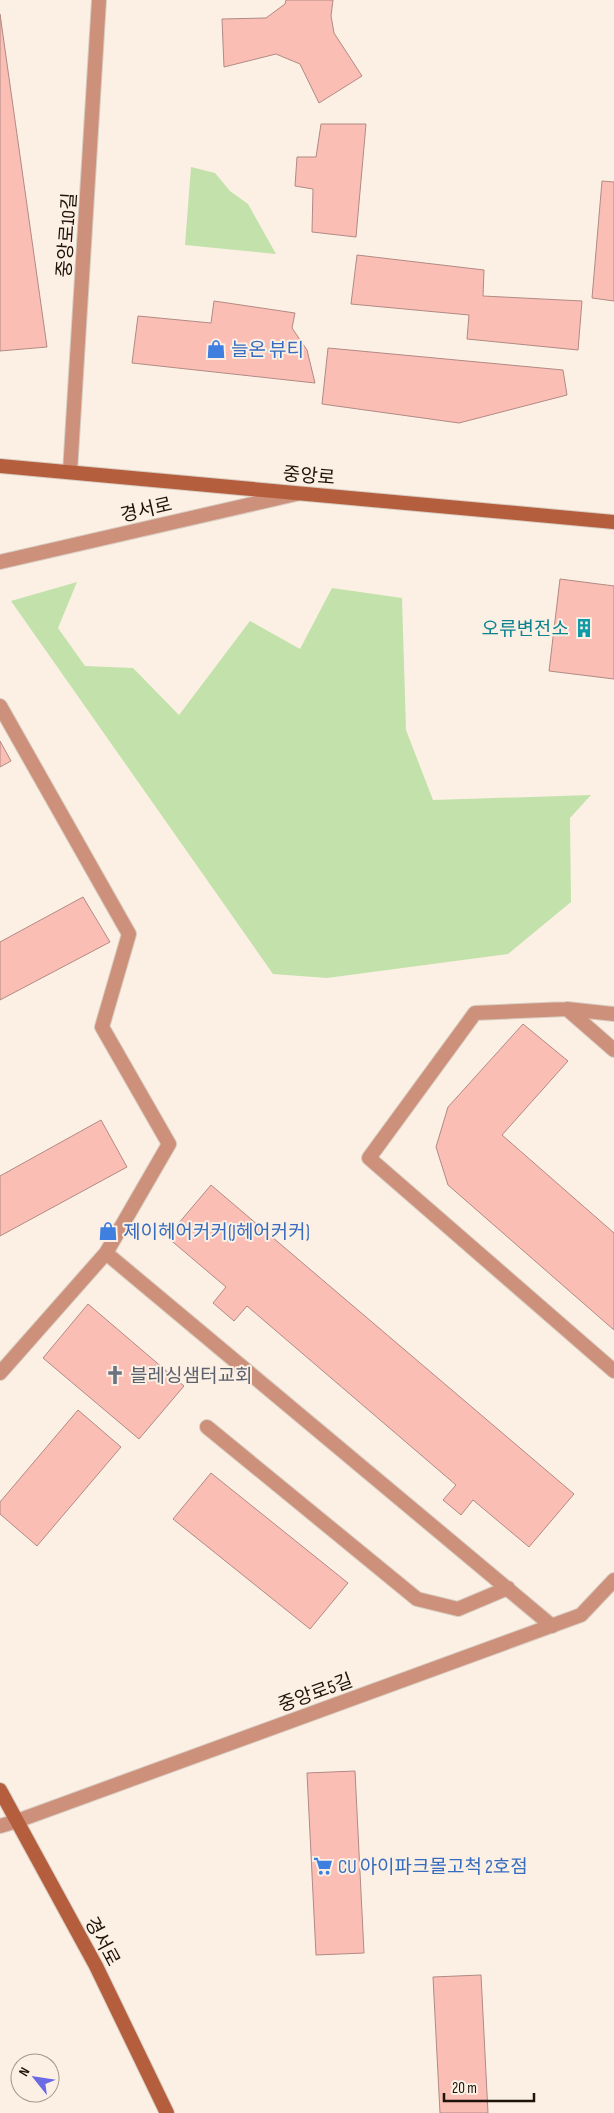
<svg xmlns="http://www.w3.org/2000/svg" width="614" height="2113" viewBox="0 0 614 2113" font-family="'Sofia Sans Condensed','Noto Sans KR',sans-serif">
	<rect width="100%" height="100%" fill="#fcf0e5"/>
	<path fill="#c3e1aa" d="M191,167L215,173L230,191L248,204L276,254L185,245Z
		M77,582L58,628L85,666L133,668L179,715L250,621L300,649L332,588L402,598L406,730L433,800L591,795L570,818L571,902L508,954L327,978L273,974L11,601Z"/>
	<path fill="#fbbeb5" stroke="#b18a83" d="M286,0H333L331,16L334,33L362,76L319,103L300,64L276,54L224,67L222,19L266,18L285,4Z
		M0,14L47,347L0,351Z
		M321,124H366L356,237L312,232L313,189L295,186L297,157H316Z
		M602,181L614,182V301L592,298Z
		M357,255L484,270L483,296L582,301L578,350L467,339L469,315L351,304Z
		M214,301L295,313L292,328L307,350L315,383L132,363L138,316L211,323Z
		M328,348L563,370L567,395L459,423L322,404Z
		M560,579L614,586V679L549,671Z
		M0,741L11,761L0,767Z
		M83,897L110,942L0,1000V942Z
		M523,1024L568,1061L502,1135L614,1233V1330L448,1185L436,1147L448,1107Z
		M101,1120L127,1167L0,1236V1176Z
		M211,1185L574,1494L529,1547L473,1500L461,1515L443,1500L456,1485L247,1306L234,1321L213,1303L226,1287L167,1237Z
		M88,1304L184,1386L139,1439L43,1358Z
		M78,1410L121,1447L37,1546L0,1514V1502Z
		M211,1473L348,1583L310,1629L173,1519Z
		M355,1771L364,1953L316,1955L307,1773Z
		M481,1975L488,2113H440L433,1977Z"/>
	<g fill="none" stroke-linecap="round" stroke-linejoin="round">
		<g stroke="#d8cdc2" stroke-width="16">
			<path id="service" d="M0,706L129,934L102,1027L169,1144L106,1253L552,1626
				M567,1009L614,1050
				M614,1014L567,1009L475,1013L369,1158L614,1371
				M0,1373L106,1253
				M207,1427L417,1599L458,1609L508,1588"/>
		</g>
		<g stroke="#d8cdc2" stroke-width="16">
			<path id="minor" d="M70,472L99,0
				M0,562L296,494
				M0,1826L17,1821L581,1615L614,1580"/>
		</g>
		<g stroke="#d8cdc2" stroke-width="16">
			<path id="secondary" d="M0,466L614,522
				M0,1790L96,1966L167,2113"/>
		</g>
		<use href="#service" stroke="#cd907a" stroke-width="14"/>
		<use href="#minor" stroke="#cd907a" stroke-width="14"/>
		<use href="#secondary" stroke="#b55e3e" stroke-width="14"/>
	</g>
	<defs>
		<g id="shop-bare" transform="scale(1.5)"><path d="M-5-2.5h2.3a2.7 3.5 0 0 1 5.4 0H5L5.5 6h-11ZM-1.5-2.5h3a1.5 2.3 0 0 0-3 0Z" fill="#3f7fe0" stroke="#fcf0e5" stroke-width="2.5" paint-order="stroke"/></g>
		<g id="building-bare" transform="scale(1.5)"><path d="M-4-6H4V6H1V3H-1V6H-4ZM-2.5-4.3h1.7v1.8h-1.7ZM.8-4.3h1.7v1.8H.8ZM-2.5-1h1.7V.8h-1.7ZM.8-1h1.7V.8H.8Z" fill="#0f9aa8" stroke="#fcf0e5" stroke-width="2.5" paint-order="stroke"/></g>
		<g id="church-bare" transform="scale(1.5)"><path d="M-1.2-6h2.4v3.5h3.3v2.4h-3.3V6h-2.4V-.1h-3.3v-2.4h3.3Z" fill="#6b7280" stroke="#fcf0e5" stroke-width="2.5" paint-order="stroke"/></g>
		<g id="supermarket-bare" transform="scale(1.5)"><path d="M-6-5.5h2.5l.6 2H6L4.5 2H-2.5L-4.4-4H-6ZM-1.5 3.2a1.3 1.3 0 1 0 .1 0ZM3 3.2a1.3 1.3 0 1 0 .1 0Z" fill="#3f7fe0" stroke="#fcf0e5" stroke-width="2.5" paint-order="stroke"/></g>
	</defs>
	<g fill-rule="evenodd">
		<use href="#shop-bare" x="216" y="349"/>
		<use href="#building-bare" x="584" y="628"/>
		<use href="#shop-bare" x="108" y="1231"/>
		<use href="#church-bare" x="115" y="1375"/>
		<use href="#supermarket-bare" x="323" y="1866"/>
	</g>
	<g text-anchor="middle" stroke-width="4" stroke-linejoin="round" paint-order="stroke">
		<g font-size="19" fill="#1e140a" stroke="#fcf0e5">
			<text transform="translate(66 235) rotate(-86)" y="7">중앙로10길</text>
			<text transform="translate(309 475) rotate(5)" y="7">중앙로</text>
			<text transform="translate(146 509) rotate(-13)" y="7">경서로</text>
			<text transform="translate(315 1692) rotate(-20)" y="7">중앙로5길</text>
			<text transform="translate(103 1941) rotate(62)" y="7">경서로</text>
		</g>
		<g font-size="19" fill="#366cbe" stroke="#fcf0e5" text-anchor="start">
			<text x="231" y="356">늘온 뷰티</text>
			<text x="123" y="1238">제이헤어커커(J헤어커커)</text>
			<text x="338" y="1873">CU 아이파크몰고척 2호점</text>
		</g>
		<g font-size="19" fill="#0d838f" stroke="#fcf0e5" text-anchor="end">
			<text x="569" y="635">오류변전소</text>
		</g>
		<g font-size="19" fill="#5b616d" stroke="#fcf0e5" text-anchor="start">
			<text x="130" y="1382">블레싱샘터교회</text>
		</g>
	</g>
	<g transform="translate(35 2078) rotate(300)"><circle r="24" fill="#fcf0e5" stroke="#a3988d"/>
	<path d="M0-4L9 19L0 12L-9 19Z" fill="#696ae4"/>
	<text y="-8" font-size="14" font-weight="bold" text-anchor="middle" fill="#1e140a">N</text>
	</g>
	<path d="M444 2093v8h90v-8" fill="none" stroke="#1e140a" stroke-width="2.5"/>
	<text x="452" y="2093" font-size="15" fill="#1e140a" stroke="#fcf0e5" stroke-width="4" paint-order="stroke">20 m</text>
</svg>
